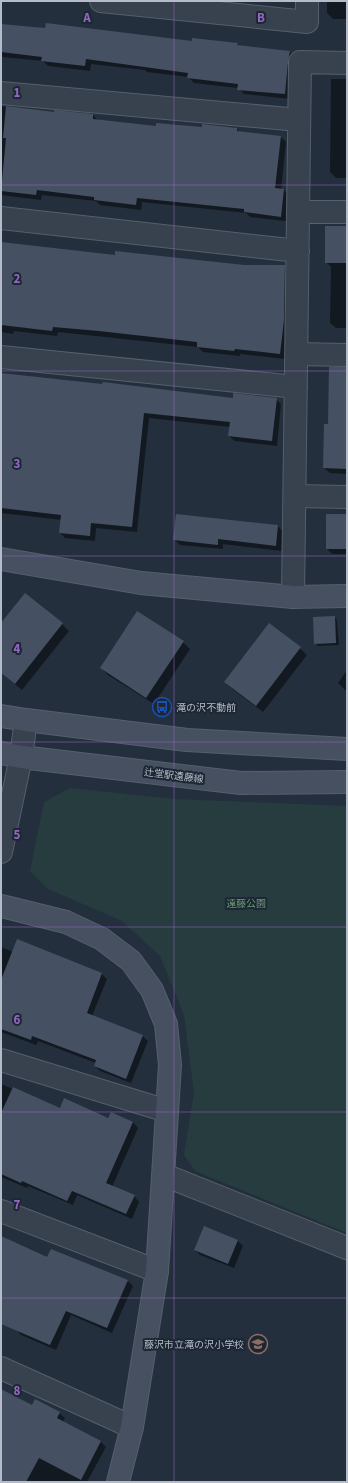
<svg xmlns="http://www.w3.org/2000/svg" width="348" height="1483" viewBox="0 0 348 1483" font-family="'Source Sans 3','Noto Sans JP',sans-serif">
	<rect width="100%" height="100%" fill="#242f3e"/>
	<path fill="#263c3f" d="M70,788L174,799L347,806V1233L195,1171L184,1155L194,1093L184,1015L160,956L122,921L48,889L30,871L44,802Z"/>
	<path fill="#0007" d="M327,1H347V19H333L327,13Z
		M1,25L193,42L237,44L239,46L290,52L295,57L290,99L244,94L238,88L194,83L188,77L147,72L145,70L91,64L90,71L48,66L43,61L3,57L1,55Z
		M331,79H347V178H336L330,172Z
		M1,106L54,113L93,115L98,120L157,127L237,129L240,132L281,137L286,142L281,190H284L289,195L286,221L250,217L246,213L142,202L141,210L100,205L96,201L42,195L41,200L1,195Z
		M347,227V328H336L330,323L331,267L326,262Z
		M1,243L115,257L244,266H284L290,272L285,359L240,354V356L203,352L198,347L58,332L57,336L14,331L13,334L1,332Z
		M347,370V474L330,473L324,468L325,425H329Z
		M1,374L233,399H276L281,404L277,446L235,441L229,436L230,427L149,418L137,532L96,528L95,541L65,538L60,533L62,520L1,513Z
		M347,515V554H332L327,549Z
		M278,526L283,532L281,551L223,544V549L180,545L174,539Z
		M335,617L337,620L339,645L318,646L315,643Z
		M62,624L69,631L22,690L1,673V625Z
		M183,642L190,649L154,704L108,675L101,668Z
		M300,648L307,655L263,712L232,689L225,682Z
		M347,670V692L338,683Z
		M1,947L13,952L102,974L107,979L92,1016L142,1036L148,1041L131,1083L100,1071L95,1066L96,1063L38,1041L36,1045L1,1032Z
		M1,1084L61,1109L133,1122L138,1128L112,1187L134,1196L139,1202L132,1219L77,1195L73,1205L28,1186L27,1188L1,1177Z
		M204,1227L238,1241L243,1246L234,1268L200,1255L195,1250Z
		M1,1242L48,1258L128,1281L133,1286L112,1333L71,1315L56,1350L21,1335L16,1329L1,1321Z
		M1,1390L32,1407L59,1413L65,1418L63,1422L101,1442L106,1447L87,1482H1Z"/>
	<path fill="#455162" d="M46,23L192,41V38L238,43L237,45L290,51L288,62L285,94L237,90L238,84L187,78L188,73L86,59L85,66L41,61L42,57L1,52V24L45,28Z
		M6,106L54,112V110L93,114V119L156,126V123L202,127V124L237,128V131L281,136L275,188L284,189L281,217L244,212V209L137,198L136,205L94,200V197L37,190L36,195L1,191L6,138H3Z
		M325,226H347V263H325Z
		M1,242L115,255V251L244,265H285L284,320L280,354L235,349L234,351L197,347V342L99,331L53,327L52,331L1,325Z
		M329,367H347V469L323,468L324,424H328Z
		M1,373L102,384L103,382L233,398V393L277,398L272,441L228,436L230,422L144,413L132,527L91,523L90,536L59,533L61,515L1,508Z
		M176,514L278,525L276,546L218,539V545L173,540Z
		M326,514H347V549H326Z
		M25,593L63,623L15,684L1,673V623Z
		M137,611L184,641L146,698L100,668Z
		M335,616L336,643L314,644L313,617Z
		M269,623L301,647L256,706L224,682Z
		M17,939L102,973L87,1013L143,1035L126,1079L94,1066L96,1060L32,1036L31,1040L1,1029V980Z
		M13,1087L60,1108L64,1098L108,1118L111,1112L133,1122L106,1183L135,1195L126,1214L72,1191L67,1201L22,1181L21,1183L1,1174V1113Z
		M204,1226L238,1240L228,1264L194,1250Z
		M1,1236L47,1257L51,1249L128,1280L107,1328L66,1311L50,1345L1,1324Z
		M1,1389L32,1405L35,1399L60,1412L57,1418L101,1441L81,1480L39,1458L26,1482H1Z"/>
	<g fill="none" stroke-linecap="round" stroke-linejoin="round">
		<g stroke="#565f6c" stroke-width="24">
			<path id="street" d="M101,1L307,22V1
				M1,93L299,120
				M298,212H347
				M1,218L298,251
				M296,354L347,355
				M1,357L296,387
				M295,496L347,497
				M293,597L300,62L347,63
				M1,852L21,757L26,720
				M1,1060L167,1111
				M164,1175L347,1248
				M1,1211L157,1271
				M1,1368L132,1427"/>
		</g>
		<g stroke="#565f6c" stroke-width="24">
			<path id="secondary" d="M1,559L141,583L293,597L347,596
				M1,716L26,720L187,740L347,749
				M1,753L21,757L241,783L347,782
				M1,906L66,922L102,939L131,961L152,990L166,1024L170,1065L157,1271L132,1427L118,1482"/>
		</g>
		<use href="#street" stroke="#38414e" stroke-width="22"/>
		<use href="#secondary" stroke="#465061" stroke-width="22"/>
	</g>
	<path fill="none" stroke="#9266c3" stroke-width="1" stroke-opacity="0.55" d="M174,1V1482M1,185H347M1,371H347M1,556H347M1,742H347M1,927H347M1,1112H347M1,1298H347"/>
	<defs>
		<g id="bus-ring" transform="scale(1)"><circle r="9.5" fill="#1d2633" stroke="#1a4fb4" stroke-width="1.5"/><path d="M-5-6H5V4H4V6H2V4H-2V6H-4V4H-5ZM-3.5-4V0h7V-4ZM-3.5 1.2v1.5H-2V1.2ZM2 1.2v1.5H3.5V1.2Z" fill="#1a4fb4"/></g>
		<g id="school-ring" transform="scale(1)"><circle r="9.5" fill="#1d2633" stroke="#8d6e63" stroke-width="1.5"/><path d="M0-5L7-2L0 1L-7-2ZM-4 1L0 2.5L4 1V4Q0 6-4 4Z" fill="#8d6e63"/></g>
	</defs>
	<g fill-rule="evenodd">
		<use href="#bus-ring" x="162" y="707"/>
		<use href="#school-ring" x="258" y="1344"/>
	</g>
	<g text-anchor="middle" stroke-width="4" stroke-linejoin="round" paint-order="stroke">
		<g font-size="10" fill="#b4bcc9" stroke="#1d2633" text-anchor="start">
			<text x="176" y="711">滝の沢不動前</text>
			<text x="244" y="1348" text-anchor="end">藤沢市立滝の沢小学校</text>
		</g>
		<g font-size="10" fill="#b4bcc9" stroke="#1d2633">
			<text transform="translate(174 775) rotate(7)" y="4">辻堂駅遠藤線</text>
		</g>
		<g font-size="10" fill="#6b9a76" stroke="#1d2633">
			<text x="246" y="907">遠藤公園</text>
		</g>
	</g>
	<g font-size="13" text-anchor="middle" font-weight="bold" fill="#9266c3" stroke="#1d2633" stroke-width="4" stroke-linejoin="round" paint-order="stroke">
		<text x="87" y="22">A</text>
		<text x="261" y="22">B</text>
		<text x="17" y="97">1</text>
		<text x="17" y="283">2</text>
		<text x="17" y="468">3</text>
		<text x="17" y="653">4</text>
		<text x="17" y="839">5</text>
		<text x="17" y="1024">6</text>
		<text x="17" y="1209">7</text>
		<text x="17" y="1395">8</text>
	</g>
	<rect width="348" height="1483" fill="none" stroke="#b4bcc9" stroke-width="4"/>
</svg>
